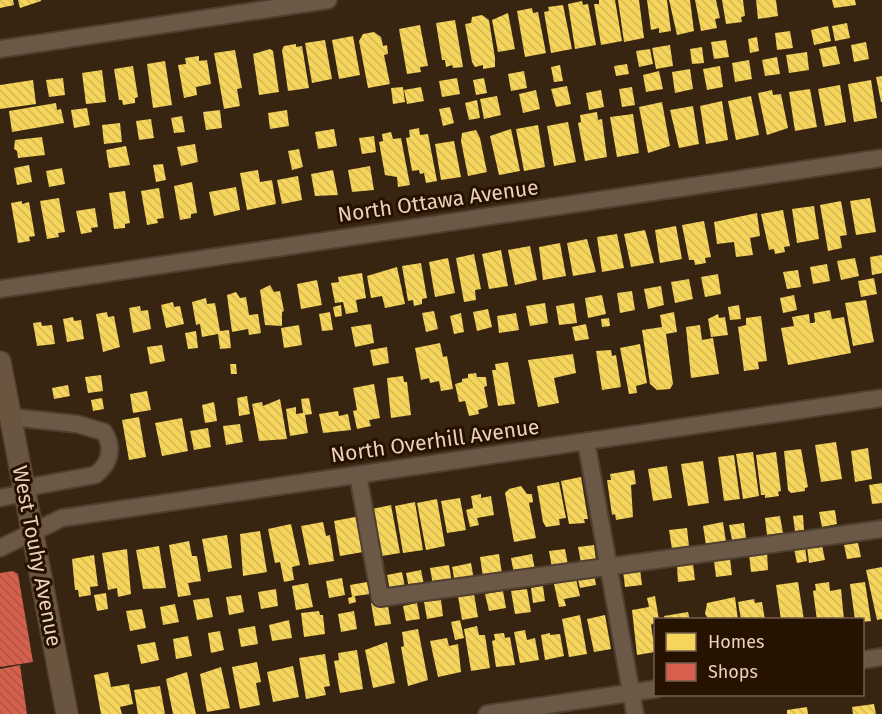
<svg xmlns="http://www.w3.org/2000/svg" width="882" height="714" viewBox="0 0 882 714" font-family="'Fira Sans',sans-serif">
	<defs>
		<pattern id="homes-back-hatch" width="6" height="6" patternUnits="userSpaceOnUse" patternTransform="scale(1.5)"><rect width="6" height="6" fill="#f6d55c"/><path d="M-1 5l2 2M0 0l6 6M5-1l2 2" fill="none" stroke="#d3b755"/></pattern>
		<pattern id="shops-back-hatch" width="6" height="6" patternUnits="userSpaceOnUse" patternTransform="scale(1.5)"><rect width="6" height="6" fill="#d6604d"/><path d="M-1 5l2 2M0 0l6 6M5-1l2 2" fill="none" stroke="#ab5647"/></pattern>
	</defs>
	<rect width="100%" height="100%" fill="#382511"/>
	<path fill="url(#homes-back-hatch)" d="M0,0H13L14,5L0,8Z
		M18,0H41V1L20,8Z
		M599,0H615L622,41L601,45L594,4H599Z
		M618,0H639L644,38L624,42Z
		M647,0H667L671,31L659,33V28L651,30Z
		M669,0H690L694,31L677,35Z
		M695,0H716L720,18L715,19L717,28L701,31Z
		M722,0H743L745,16L741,17L742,22L726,24Z
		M756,0H776L778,16L758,19Z
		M832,0H855L856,5L834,8Z
		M582,1L583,5L588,4L596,45L575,49L568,4Z
		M563,5L572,49L551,53L544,12L549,11L548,7Z
		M532,8L533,13L538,12L546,53L525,57L517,11Z
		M508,13L515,49L498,52L492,20Z
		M482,15L489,20L495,58V67L483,69V65L475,67L472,62L465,24L471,23L472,17Z
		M455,20L463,67L453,68L452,65L446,67L445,60H442L436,23Z
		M847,23L850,38L835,41L832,26Z
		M420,25L428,66L420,67L421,72L407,74L399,29Z
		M828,26L831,41L814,45L811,30Z
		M790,31L793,48L777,50L775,33Z
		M374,32L381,37L383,46L387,45L388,54L384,55L390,84L368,88L359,41L363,34Z
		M353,36L360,75L339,79L332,40Z
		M757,37L759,51L750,53L748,39Z
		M325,40L332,79L312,83L305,43Z
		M726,40L729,57L714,59L711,42Z
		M866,42L869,59L854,62L851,45Z
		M296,44V47L302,46L309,88L288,91L282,50L284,46Z
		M670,45L673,66L656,69L652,48Z
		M836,46L840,64L823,67L819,49Z
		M702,47L704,63L692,64L690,49Z
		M270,49L273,51L279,92L259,95L253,54Z
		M650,49L653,64L639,67L636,51Z
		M235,50L242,88L237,89L240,106L224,109L214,53Z
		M807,52L809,70L789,73L786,55Z
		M199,56V61L207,60L211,84L196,87L197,95L184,98L178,65L186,64L185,58Z
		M777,57L780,74L765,76L762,60Z
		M749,60L752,79L735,82L732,63Z
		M165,61L172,105L153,108L147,64Z
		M627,64L629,74L616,76L614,66Z
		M560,65L563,81L554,82L551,67Z
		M133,66L138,97L135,98V103L123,105L122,100H119L114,69Z
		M720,66L723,87L707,90L703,69Z
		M690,69L693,89L675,93L672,72Z
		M102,70L106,102L86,104L82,73Z
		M524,71L527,88L511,91L508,74Z
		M659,71L663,89L646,92L643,75Z
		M882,76V102H881L876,77Z
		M63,78L65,95L49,97L46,80Z
		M457,78L460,94L442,97L439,81Z
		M484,78L487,93L476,95L473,80Z
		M33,80L36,104L0,109V85Z
		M871,80L877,118L854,122L848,84Z
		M840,85L846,122L825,126L818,89Z
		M567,86L571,104L556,107L551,89Z
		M403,87L405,102L393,104L391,88Z
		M421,87L424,101L407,104L404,90Z
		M632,87L635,105L622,107L619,89Z
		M810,89L817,127L795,131L789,92Z
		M536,90L540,109L523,113L519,94Z
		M601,90L604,107L589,110L586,93Z
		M772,90L773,95L781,94L788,128L767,135L758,93Z
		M497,96L501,115L484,119L480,99Z
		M751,96L759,135L736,140L728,101Z
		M477,100L480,118L469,120L465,103Z
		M722,101L728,140L706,144L700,106Z
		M662,102L670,146L648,153L639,107Z
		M56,103L57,110L61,109L64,123L12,132L9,111Z
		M693,106L699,144L679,148L670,110Z
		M450,107L454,123L443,126L439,109Z
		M87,108L90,125L74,128L71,110Z
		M220,110L222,128L206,130L203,112Z
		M287,110L289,126L270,129L268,113Z
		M597,112L598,120L602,119L607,157L585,161L578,123L581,122L580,115Z
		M633,114L639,153L617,157L610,117Z
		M182,116L185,132L174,133L171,118Z
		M151,119L154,138L139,140L136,121Z
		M568,122L576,162L554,166L547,126Z
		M120,123L122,142L104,144L102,125Z
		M538,125L545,167L524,171L516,129Z
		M419,128L420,135L428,134L437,181L426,183L424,173L420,174L419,170L412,171L406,138L410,137L409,130Z
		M334,129L337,146L318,149L315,132Z
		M511,129L520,171L499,175L490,136Z
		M476,130L480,138L487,172L468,176L461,141L462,133Z
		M391,132L393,139L401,138L410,185L398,187L397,177L385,175L379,142L383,141L382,134Z
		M374,136L376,152L362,154L359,138Z
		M42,137L45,155L18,158L17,151L14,149L15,140Z
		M454,141L461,177L441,180L435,144Z
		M195,144L198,162L181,166L177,147Z
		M126,146L130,165L109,168L106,150Z
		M299,149L303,167L292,170L288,151Z
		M163,164L166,180L156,182L153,165Z
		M29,165L32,182L17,185L14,168Z
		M370,166L374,190L352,192L348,170Z
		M62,168L65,184L49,187L46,171Z
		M258,170L260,182L272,180L276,204L247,210L240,173Z
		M333,170L338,195L315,196L311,174Z
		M298,176L302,200L282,204L277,180Z
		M192,182L197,213L191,214V218L180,220L174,186Z
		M236,187L240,210L214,216L209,192Z
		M159,188L164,218L157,219L158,223L147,225L141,191Z
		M125,191L130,223L125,224V228L114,229L109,193Z
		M59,198L65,232L58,233L59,237L47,239L40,201Z
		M870,198L876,232L856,235L850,201Z
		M22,201V204L29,202L35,236L29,237L30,241L18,243L11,203Z
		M841,201L847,235L840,236L842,248L828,251L820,205Z
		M814,206L819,239L797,243L792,209Z
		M95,208L98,227L91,228L92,232L81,234L76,211Z
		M783,210L790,246L784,247L785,252L775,254L774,249L769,250L761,214Z
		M757,213L760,236L750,238L753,255L736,257L734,242L717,244L714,222Z
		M704,221L711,257L705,258L706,263L695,265L694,260H689L682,225Z
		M676,226L682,259L660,263L655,230Z
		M645,230L654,263L631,267L624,234Z
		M617,234L624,268L602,272L597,237Z
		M587,239L596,272L573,276L567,243Z
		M560,243L566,276L543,280L539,247Z
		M530,246L537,280L515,285L508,250Z
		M501,250L508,286L489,289L482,254Z
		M474,254L481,289L475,290L476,300L464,302L456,258Z
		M882,255V273L872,275L870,257Z
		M448,258L455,293L435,297L429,262Z
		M855,258L859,276L841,280L837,261Z
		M421,263L427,298L422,299V304L414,306L413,300L408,301L402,266Z
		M827,264L830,281L813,284L810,267Z
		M397,267L405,304L385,308L382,296L371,298L367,276Z
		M798,270L801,287L787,289L783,272Z
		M362,273L366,298L356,300L358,312L346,314L343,302L335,303L331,283L339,282L338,277Z
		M718,274L721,294L705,297L701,277Z
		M874,278L877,294L861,297L858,281Z
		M689,279L693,299L675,303L671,282Z
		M317,280L322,305L301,309L297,284Z
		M270,285L274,292L280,291L284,311L282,312V326L265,325L260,290Z
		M661,286L664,305L648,309L644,289Z
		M632,291L635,310L620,313L617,293Z
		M236,292L240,298L246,297L249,315L258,314L261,333L249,335L248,329L232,332L227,295Z
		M602,295L606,314L588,318L585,298Z
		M794,295L797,310L783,313L780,298Z
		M206,298L207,304L215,303L220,331L229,330L231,348L220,349L218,334L202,337L200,324L196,325L192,302Z
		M866,300L874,342L853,346L845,303Z
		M173,302L174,307L180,306L184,324L166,328L161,305Z
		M545,303L548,323L530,326L526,306Z
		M574,303L577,323L559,325L556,306Z
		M341,305L342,316L335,317L333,307Z
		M739,305L741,319L730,320L728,307Z
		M140,306L141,311L148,310L151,329L133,333L129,308Z
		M488,309L492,327L477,331L473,312Z
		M830,310L832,319L844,317L851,353L788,365L781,328L794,326L792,317L809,314L810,323H813L815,322L814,313Z
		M434,311L438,329L426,332L422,313Z
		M107,312L108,317L114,316L120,347L103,352L96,314Z
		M330,312L333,330L322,331L319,314Z
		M674,312L677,332L666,334L673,384L670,389L657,390L650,384L642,330L662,327L660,315Z
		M461,313L464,332L454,334L450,316Z
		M516,313L519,330L499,333L497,316Z
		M718,314L719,318L725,317L728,335L711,337L708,319Z
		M761,316L767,361L758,362L759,369L744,371L738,327L746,325V318Z
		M73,317L74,321L81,320L84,339L67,342L63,319Z
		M609,318L610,326L602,327L601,319Z
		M41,322L42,326L52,325L55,344L37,346L33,323Z
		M371,324L374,343L355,347L351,327Z
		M586,324L589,339L575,341L572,327Z
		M299,325L302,345L284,348L281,328Z
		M700,325L702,340L713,338L719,374L691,378L686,327Z
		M196,331L198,348L188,349L185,333Z
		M440,343L443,357L447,356L453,389L441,391L439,381L430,383L429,378L421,380L415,348Z
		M640,344L647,383L636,386L637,393L629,394L620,348Z
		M162,345L165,361L150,364L147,347Z
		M387,347L389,363L373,366L370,350Z
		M611,350L612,356L616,355L621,387L602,390L596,351Z
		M573,354L576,373L554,378L559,403L538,407L528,360Z
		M508,362L515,404L498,406L492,370H496L495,364Z
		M230,364H236L237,374H231Z
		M476,373L477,377H486L487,386L484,387L488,407L478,410L479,414L469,416L465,401L459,402L455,384L462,382V379L468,378V374Z
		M101,375L103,391L88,393L85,377Z
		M403,376L404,382H407L411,415L391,418L387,378Z
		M374,384L380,418L369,420L371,426L357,429L353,411L357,410L353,388Z
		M68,385L70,396L54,399L52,388Z
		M147,391L151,410L133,413L130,394Z
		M247,396L250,414L239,416L237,398Z
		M102,398L104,409L93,411L91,400Z
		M309,398L312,414L305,415L308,433L290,436L286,409L296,407V414L303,413L301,399Z
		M280,399L287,439L259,441L252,404L262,402L263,406Z
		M214,402L217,421L205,423L202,405Z
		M338,411L339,416L348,414L351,430L323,433L319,414Z
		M139,417L146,457L129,460L122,420Z
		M182,418L188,451L162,456L155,423Z
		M240,424L243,442L226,445L223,426Z
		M208,428L211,447L194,450L190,431Z
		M836,442L842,479L821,482L815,445Z
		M868,448L872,479L855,482L851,451Z
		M801,449L808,487L805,488V491L791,493L788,490L784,451Z
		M753,452L759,496L743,499L736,454Z
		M776,452L781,491L778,492L779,496L765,498V495H761L756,455Z
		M734,455L740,499L724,501L718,457Z
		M703,461L709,503L688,506L681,464Z
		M667,466L672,498L653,501L648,469Z
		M634,470L636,484L631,485L633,517L616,520L615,514L612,515L607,480H611L610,474Z
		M581,477L588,519H584L585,523L569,524L561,481Z
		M559,482L566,518L559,519L560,525L546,527L543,522L537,486Z
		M882,483V503L872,504L869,485Z
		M521,486L527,494H532L533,502L529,503L536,538L514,542L505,493L509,489Z
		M481,494V498L491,496L494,515L477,518L479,525L470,527L466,510L473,508L471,496Z
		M460,498L466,530L447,533L441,501Z
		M437,499L445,546L426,550L417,503Z
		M415,502L423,550L403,553L395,506Z
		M391,505L400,553L382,556L372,509Z
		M835,510L837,524L822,527L819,512Z
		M803,515L804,530L795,531L793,516Z
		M360,516L363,552L340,556L334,521Z
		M780,516L783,533L767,535L765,518Z
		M323,522L326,536L330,535L334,561L309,565L301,526Z
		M723,522L726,542L706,545L703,526Z
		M744,523L746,538L732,540L729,525Z
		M291,524L300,565L292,567L294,580L284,582L280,562L275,563L268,529Z
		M687,528L689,546L672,549L669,530Z
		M260,531L267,572L243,576L240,534Z
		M227,535L232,568L208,572L202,539Z
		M189,541L192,556H197L201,581L188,583L191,595L178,597L169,545Z
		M858,543L861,557L847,559L844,545Z
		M594,545L596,561L581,563L578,547Z
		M822,545L825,560L809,563L807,547Z
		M159,546L166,588L143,589L136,550Z
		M805,547L807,561L797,563L794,549Z
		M127,549L131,594L118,597L117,588L108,590L102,553Z
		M565,549L568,565L552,568L549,551Z
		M767,552L768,570L751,572L749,554Z
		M499,554L502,574L483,577L480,557Z
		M532,554L535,570L514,574L511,558Z
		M94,555L98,586L90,587L91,595L79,597L78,590H75L72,559Z
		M730,559L732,575L716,577L714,561Z
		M471,563L474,580L455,583L452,567Z
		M693,564L695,580L678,582L677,566Z
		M449,565L452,582L433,585L430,568Z
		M882,567V619L877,620L866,570Z
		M640,569L642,585L625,587L623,571Z
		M421,570L424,585L409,588L406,573Z
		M402,572L405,587L390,590L387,575Z
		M594,574L596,585L580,588L577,576Z
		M342,578L345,595L329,598L326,581Z
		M576,579L580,596L564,599L566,606L559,607L554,584Z
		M367,582L370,594L355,596L356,602L349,604L348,598L352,597L350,585Z
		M798,582L804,620H781L776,585Z
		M829,582L830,591L841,589L844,620H817L813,591L816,590L815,584Z
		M865,582L871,621L862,622V620H855L850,584Z
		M308,583L313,607L296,610L292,586Z
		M543,586L545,601L533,603L531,588Z
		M276,589L278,606L261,609L258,592Z
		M527,589L531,612L515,614L511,591Z
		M503,591L506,608L489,611L485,594Z
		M106,593L108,609L97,611L94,595Z
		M474,594L478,617L462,620L458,596Z
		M241,595L244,612L229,615L226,597Z
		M655,596L659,620L651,625L655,652L637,655L632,610L649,607L647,598Z
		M735,597L738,620H709L705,614L707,603Z
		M209,598L213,617L197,620L193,600Z
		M754,599L755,603L762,602L765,620H741L738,602Z
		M441,600L443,616L427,619L424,602Z
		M379,602L380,607L388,606L391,624L375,626L371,603Z
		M417,603L420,619L406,621L403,606Z
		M175,604L179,622L163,625L160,607Z
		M142,609L146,628L130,631L126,611Z
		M319,611L320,615H323L325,634L304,637L301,613Z
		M354,611L357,629L341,632L338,614Z
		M688,612L690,620H665L664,616Z
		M580,615L587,654L569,657L562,619Z
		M605,615L611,649L594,652L587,619Z
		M289,620L292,638L272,641L269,625Z
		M460,620L464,638L455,640L451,622Z
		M255,626L258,644L241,647L238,629Z
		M477,626L479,635H485L490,668L471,671L464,629Z
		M418,629L428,680L408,686L401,647L404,646L402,632Z
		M525,630L527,640L535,638L539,660L520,663L514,632Z
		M220,631L224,650L211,653L208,633Z
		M504,633L505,638L510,637L515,665L496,667L492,641L495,640L494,634Z
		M550,633V635L560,634L564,656L545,660L541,635Z
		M188,636L192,656L176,659L173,639Z
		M447,638L449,646L458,644L461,672L438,677L430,641Z
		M155,642L159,660L141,664L137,645Z
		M387,642L395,683L373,688L365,650Z
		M357,650L363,689L340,693L334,661L339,660L338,653Z
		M325,654L330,686L324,687L326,695L306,699L299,658Z
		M257,662L261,682L256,683L260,705L240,709L232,667Z
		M293,666L299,697L273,702L267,672Z
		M221,667L230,708L207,712L200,674Z
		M108,672L111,687L129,684L133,704L120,707L122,714H101L94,675Z
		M187,672L196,714H173L166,679Z
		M160,686L165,714H138L134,690Z
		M874,704L876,714H853L852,707Z
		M807,707L808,714H787V710Z"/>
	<path fill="url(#shops-back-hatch)" d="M13,571L18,574L33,662L0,667V573Z
		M20,665L27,714H0V669Z"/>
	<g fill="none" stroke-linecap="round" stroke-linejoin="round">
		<g stroke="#503f31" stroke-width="20">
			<path id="minor" d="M0,49L328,0
				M0,289L882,158
				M10,417L77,424L104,432C114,448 110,464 95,475L24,488
				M586,441L635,714
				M358,475L380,598L882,529
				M0,498L25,493
				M0,548L62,518L882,398
				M862,660L882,657
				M487,714L656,689"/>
		</g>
		<g stroke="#503f31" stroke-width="24">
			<path id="major" d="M0,362L67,714"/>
		</g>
		<use href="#minor" stroke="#6b5846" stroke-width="16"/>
		<use href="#major" stroke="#6a5540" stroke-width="21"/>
	</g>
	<g text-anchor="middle" stroke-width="6" stroke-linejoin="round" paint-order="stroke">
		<g font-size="21" fill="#eed1ba" stroke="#261201">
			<text transform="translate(438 201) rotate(-8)" y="7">North Ottawa Avenue</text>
			<text transform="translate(435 441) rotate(-8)" y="7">North Overhill Avenue</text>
			<text transform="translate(37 556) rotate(79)" y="7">West Touhy Avenue</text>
		</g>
	</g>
	<rect x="654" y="618" width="210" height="78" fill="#261201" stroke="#765e4b" stroke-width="1.5"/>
	<rect x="666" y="633" width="30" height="18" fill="#f6d55c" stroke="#765e4b" stroke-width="1.5"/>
	<text x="708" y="648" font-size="18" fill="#eed1ba">Homes</text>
	<rect x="666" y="663" width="30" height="18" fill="#d6604d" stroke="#765e4b" stroke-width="1.5"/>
	<text x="708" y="678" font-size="18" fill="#eed1ba">Shops</text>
</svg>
